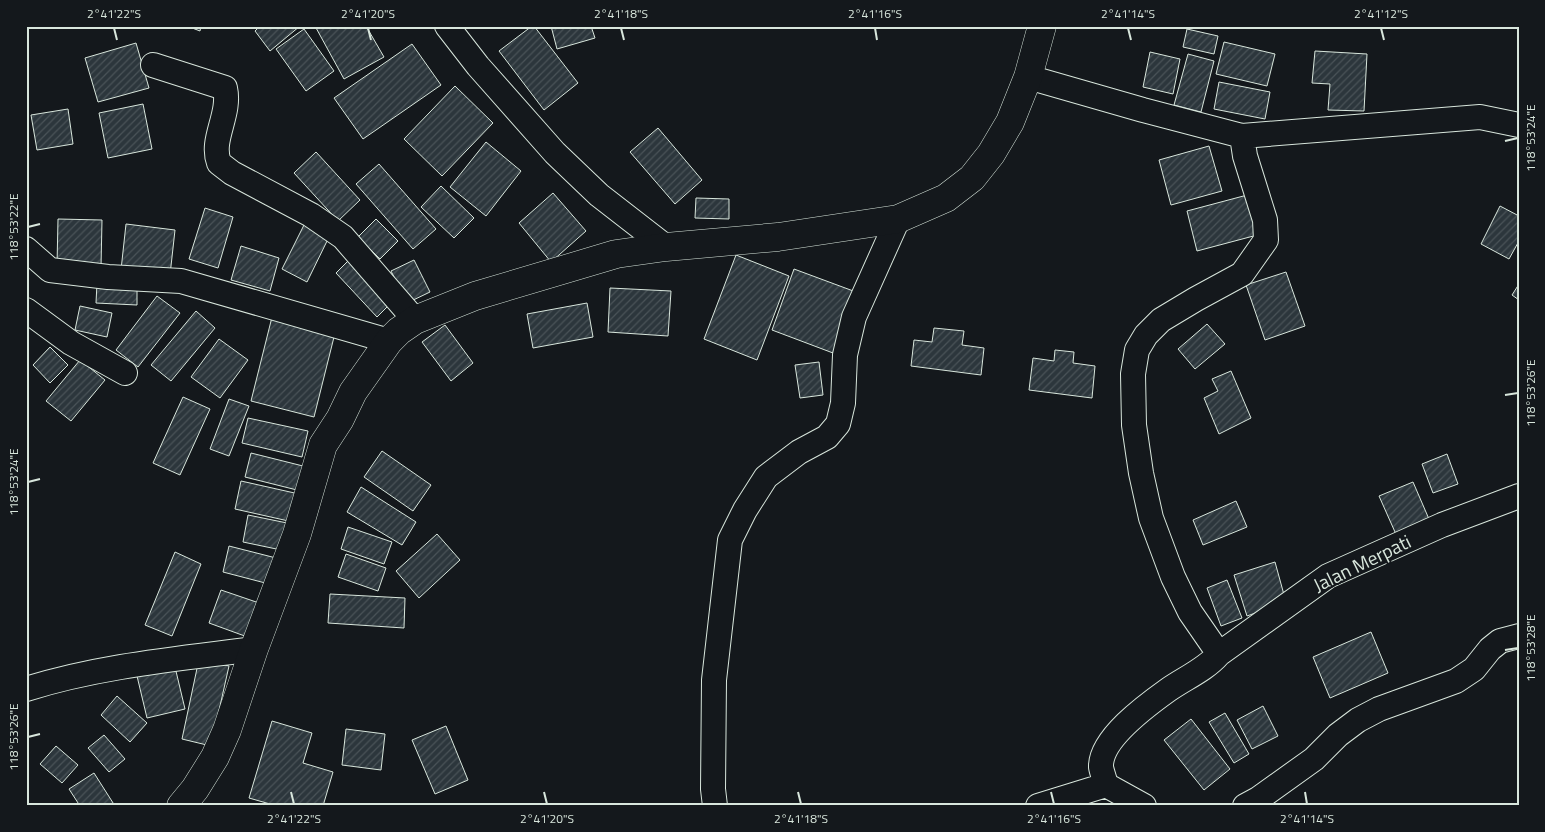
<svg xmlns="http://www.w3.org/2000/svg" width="1545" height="832" viewBox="0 0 1545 832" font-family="'Titillium Web',sans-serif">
	<defs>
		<pattern id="building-hatch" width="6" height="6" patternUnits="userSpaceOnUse" patternTransform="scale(1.25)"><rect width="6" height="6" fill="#2c363c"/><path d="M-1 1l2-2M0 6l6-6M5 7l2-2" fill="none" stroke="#4a5358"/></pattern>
	</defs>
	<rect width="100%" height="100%" fill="#14181c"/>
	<path fill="url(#building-hatch)" stroke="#d8e6dc" d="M187,26H201L200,31Z
		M260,26H300L270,51L255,31Z
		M315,26H366L384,57L344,79Z
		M532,26H534L578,83L544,110L499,51Z
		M551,26H591L595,38L557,49Z
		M304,29L334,71L306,91L276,49Z
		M1187,29L1218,36L1214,54L1183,47Z
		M1224,42L1275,54L1267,86L1216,74Z
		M136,43L149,88L98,102L85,58Z
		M412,44L441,85L363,139L334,98Z
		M1315,51L1367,54L1364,111L1328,110L1330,84L1312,83Z
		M1150,52L1180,59L1173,94L1143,87Z
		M1188,54L1214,61L1201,112L1174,105Z
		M1219,82L1270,92L1265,119L1214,109Z
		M455,86L493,123L442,176L404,139Z
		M143,104L152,149L108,158L99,113Z
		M68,109L73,144L37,150L31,115Z
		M658,128L702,180L675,204L630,152Z
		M486,142L521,171L486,216L450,187Z
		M1209,146L1222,191L1171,205L1159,160Z
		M316,152L360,200L338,221L294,173Z
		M379,164L436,229L413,249L356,184Z
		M441,186L474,218L454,238L421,207Z
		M553,193L586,231L551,262L519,223Z
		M1251,194L1261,234L1197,251L1187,211Z
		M696,198L729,199V219L695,218Z
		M1500,206L1519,216V241L1509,259L1481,244Z
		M205,208L233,217L218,268L189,259Z
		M58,219L102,220L101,267L57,266Z
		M376,219L398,241L380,259L358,237Z
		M126,224L175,230L170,275L121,270Z
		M304,225L329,237L307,282L282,269Z
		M241,246L279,258L270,291L231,280Z
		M736,255L789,276L757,360L704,339Z
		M352,257L393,301L377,317L336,273Z
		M414,260L430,292L407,303L391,271Z
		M794,269L856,292L833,353L772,330Z
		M1286,272L1305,326L1265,340L1246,285Z
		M97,283L137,284V305L96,303Z
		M1519,284V300L1512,295Z
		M610,288L671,291L668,336L608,332Z
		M157,296L180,313L138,367L116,350Z
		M587,303L593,337L533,348L527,314Z
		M80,306L112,313L107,337L75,330Z
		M196,311L215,328L171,381L151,365Z
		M272,317L335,333L314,417L251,401Z
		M1207,324L1225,344L1195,369L1178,349Z
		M445,325L473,363L451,381L422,342Z
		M934,328L964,331L962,345L984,348L981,375L911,366L914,340L932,342Z
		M219,339L248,360L220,398L191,377Z
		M50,347L68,365L50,383L33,365Z
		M1055,350L1074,352L1073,363L1095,366L1092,398L1029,390L1033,358L1054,361Z
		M80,360L105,380L71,421L46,401Z
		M819,362L823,395L800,398L795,365Z
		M1231,371L1251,418L1219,434L1204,398L1218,391L1212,379Z
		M183,397L210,409L180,475L153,463Z
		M229,399L249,406L229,456L210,449Z
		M248,418L308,431L302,457L242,443Z
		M382,451L431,485L413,511L364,477Z
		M251,453L303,466L297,490L245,477Z
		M1447,454L1458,484L1433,493L1422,464Z
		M241,481L299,494L293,522L235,509Z
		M1413,482L1432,526L1399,541L1379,496Z
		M361,487L416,522L402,545L347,512Z
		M1236,501L1247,527L1203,545L1193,520Z
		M248,515L292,524L286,551L243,542Z
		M348,527L392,542L384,564L341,549Z
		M437,534L460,560L419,598L396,571Z
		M229,546L280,559L273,585L223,572Z
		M175,552L201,564L172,636L145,625Z
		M346,554L386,568L378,591L338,577Z
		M1275,562L1286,602L1247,616L1234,575Z
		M1227,580L1242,618L1221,626L1207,588Z
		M221,590L265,605L253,639L209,623Z
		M330,594L405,598L404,628L328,623Z
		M1371,632L1388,673L1330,698L1313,657Z
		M199,659L229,666L211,746L182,739Z
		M175,667L185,709L147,718L137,676Z
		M117,696L147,723L130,742L101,715Z
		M1263,706L1278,736L1252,749L1237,720Z
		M1225,713L1249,754L1234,763L1209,722Z
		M1191,719L1230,769L1204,790L1164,740Z
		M272,721L312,733L303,763L333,772L323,806H277L249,798Z
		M446,726L468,780L435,794L412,740Z
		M346,729L385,734L381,770L342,765Z
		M104,735L125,759L109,772L88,748Z
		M56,746L78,765L62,783L40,764Z
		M94,773L115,806H80L69,789Z"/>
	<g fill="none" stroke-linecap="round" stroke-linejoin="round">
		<g stroke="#d8e6dc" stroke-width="26">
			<path id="street" d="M447,26L478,66L555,153L599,195L666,247
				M153,65L225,88C231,115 210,139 219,163L232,173L311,215L343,237L415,320
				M1028,77L1143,110L1242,136L1480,117L1519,125
				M26,249L50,270L108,277L181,281L389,341
				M26,310L71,343L125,373
				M1219,654L1328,576L1442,525L1519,496
				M26,689C99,666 177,659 254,649
				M715,806L713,789L714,680L730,540L745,510L766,477L799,452L827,437L838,424L843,403L845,355L854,317L898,219
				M1038,806L1106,785
				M1144,806L1106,785C1105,780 1102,773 1101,767C1100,739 1147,705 1168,690C1185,678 1205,670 1219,654L1190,612L1173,577L1151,518L1141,473L1134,425L1133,374L1137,350L1146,335L1161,320L1196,299L1242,274L1266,240L1265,220L1245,156L1242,136
				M1245,806L1258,799L1314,759L1338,735L1358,720L1379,709L1456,681L1474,669L1490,649L1500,641L1519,636"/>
		</g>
		<g stroke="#d8e6dc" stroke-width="29">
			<path id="secondary" d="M181,806L195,789L215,757L227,730L254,649L297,534L323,445L340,419L353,392L389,341L399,331L415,320L475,296L616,254L666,247L778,237L898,219L946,198L972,178L991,154L1010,122L1028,77L1042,26"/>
		</g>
		<use href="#street" stroke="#14181c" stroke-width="24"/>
		<use href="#secondary" stroke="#14181c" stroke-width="28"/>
	</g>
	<path fill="none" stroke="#d8e6dc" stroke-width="2" d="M114,28L117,40M368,28L371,40M621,28L624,40M875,28L877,40M1128,28L1131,40M1381,28L1384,40M1505,141L1518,138M28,227L40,224M1505,395L1518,393M28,482L40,479M1505,650L1518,648M28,737L40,734M291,792L294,804M544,792L547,804M798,792L801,804M1051,792L1054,804M1305,792L1307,804"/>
	<g text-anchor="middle" stroke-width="4" stroke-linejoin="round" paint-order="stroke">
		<g font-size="19" fill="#d8e6dc" stroke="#14181c">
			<text transform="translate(1362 563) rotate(-26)" y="7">Jalan Merpati</text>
		</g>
	</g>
	<rect width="1545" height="832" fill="none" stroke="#14181c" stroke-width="55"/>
	<rect x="28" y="28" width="1490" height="776" fill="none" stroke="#d8e6dc" stroke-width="2"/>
	<g font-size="12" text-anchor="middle" fill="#d8e6dc">
		<text x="114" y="18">2°41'22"S</text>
		<text x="368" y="18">2°41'20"S</text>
		<text x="621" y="18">2°41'18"S</text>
		<text x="875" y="18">2°41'16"S</text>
		<text x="1128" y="18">2°41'14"S</text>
		<text x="1381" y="18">2°41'12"S</text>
		<text transform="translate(1531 138) rotate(-90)" y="4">118°53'24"E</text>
		<text transform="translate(14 227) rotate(-90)" y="4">118°53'22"E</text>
		<text transform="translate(1531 393) rotate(-90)" y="4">118°53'26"E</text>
		<text transform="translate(14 482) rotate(-90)" y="4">118°53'24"E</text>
		<text transform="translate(1531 648) rotate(-90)" y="4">118°53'28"E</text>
		<text transform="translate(14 737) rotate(-90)" y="4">118°53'26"E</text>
		<text x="294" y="823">2°41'22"S</text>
		<text x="547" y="823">2°41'20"S</text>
		<text x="801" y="823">2°41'18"S</text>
		<text x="1054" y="823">2°41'16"S</text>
		<text x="1307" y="823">2°41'14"S</text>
	</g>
</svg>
